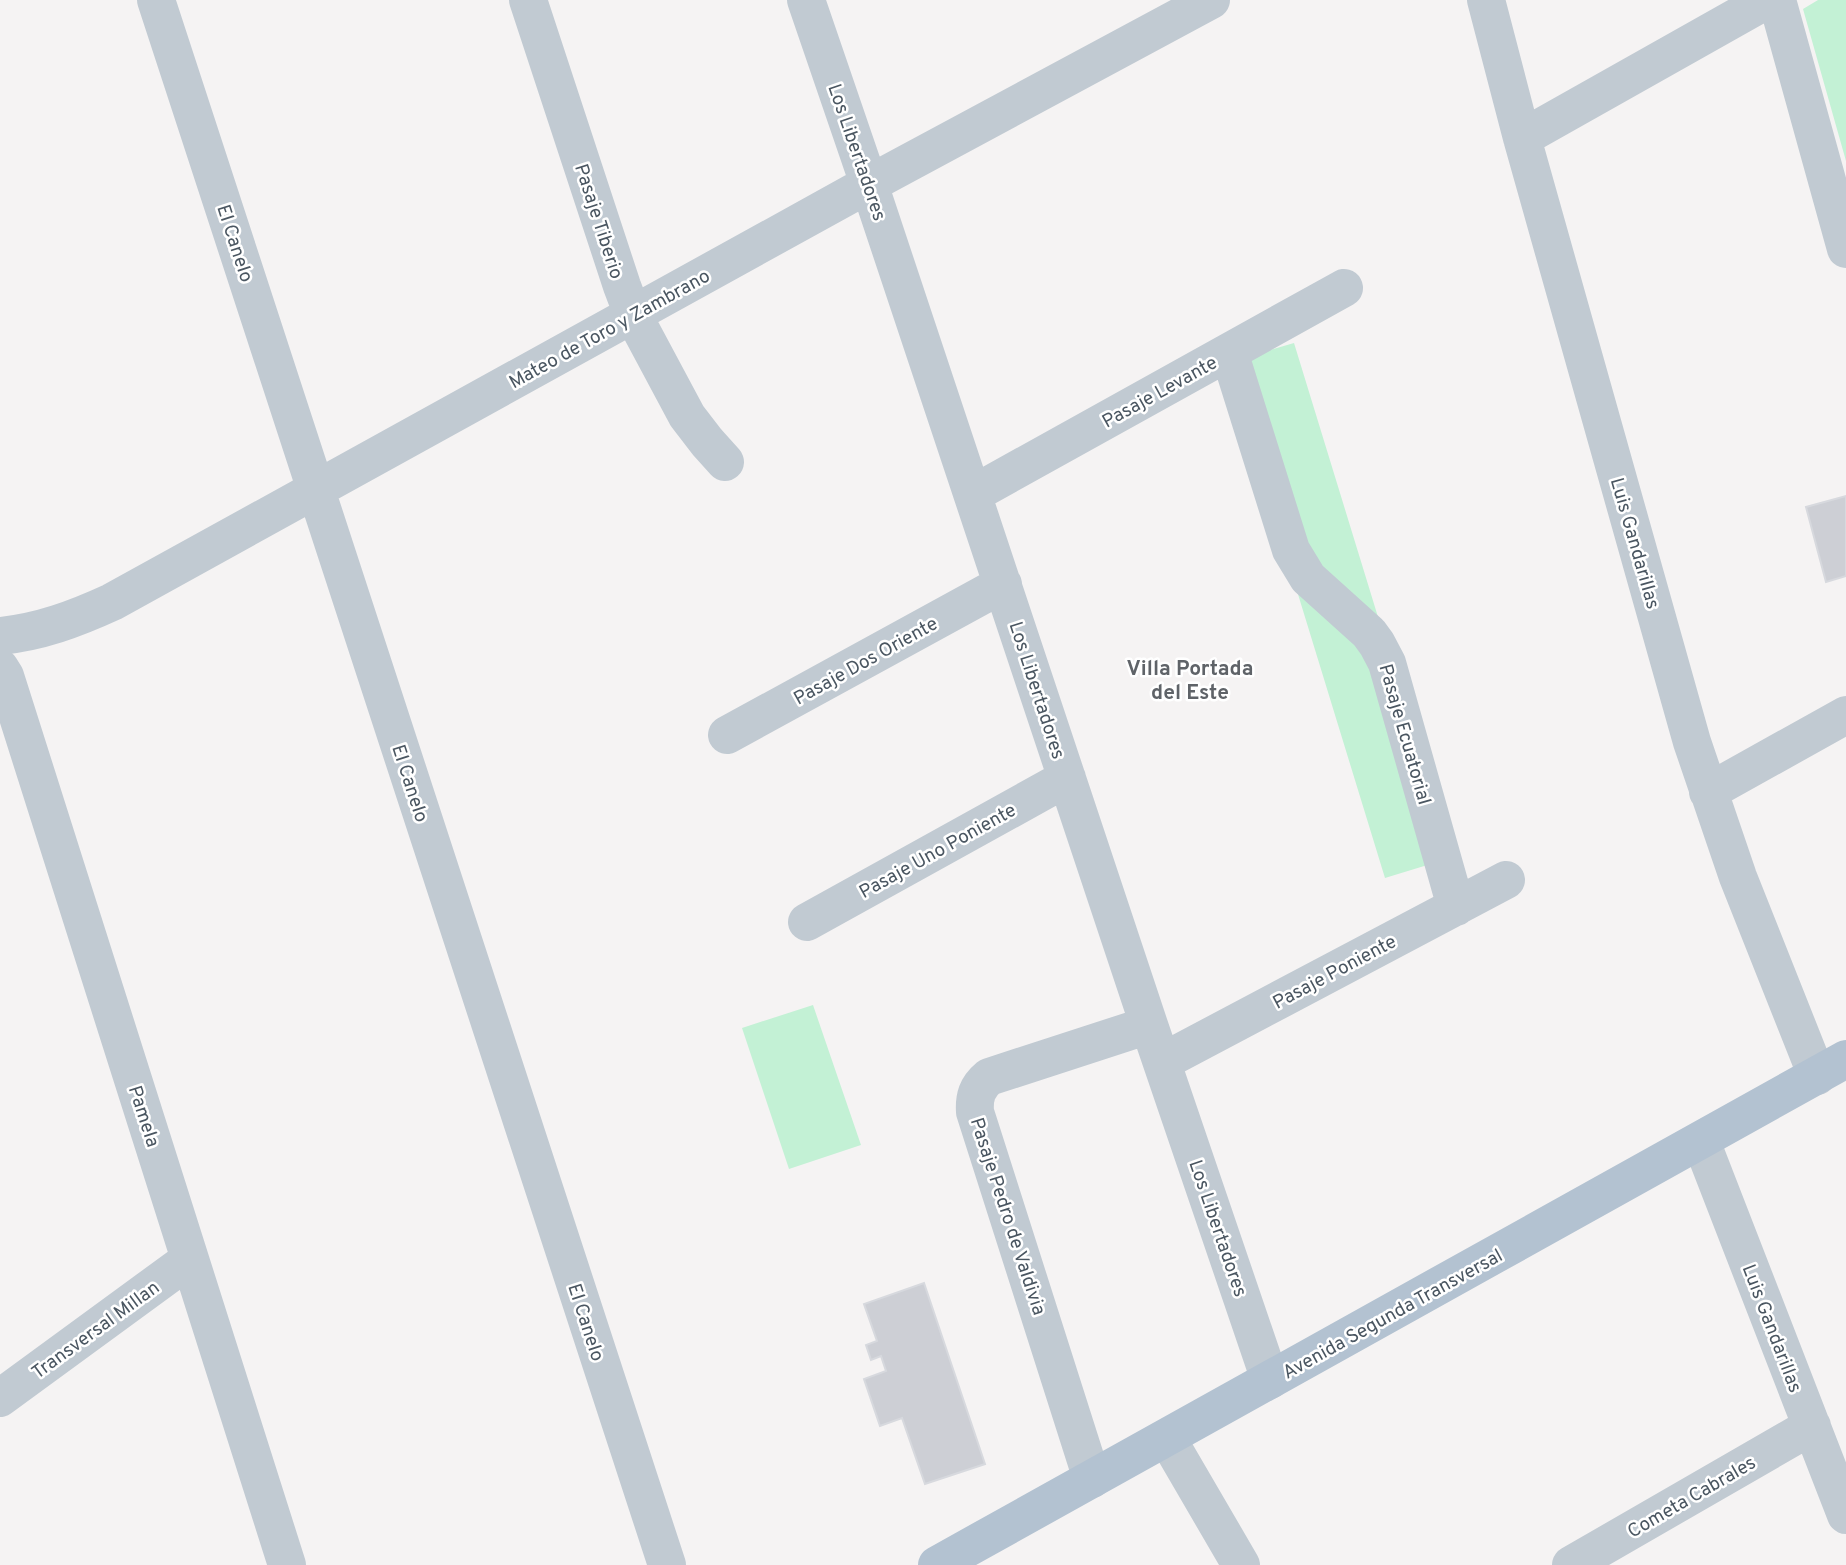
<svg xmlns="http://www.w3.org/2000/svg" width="1846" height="1565" viewBox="0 0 1846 1565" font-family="Overpass,sans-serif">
	<rect width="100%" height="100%" fill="#f5f3f3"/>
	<path fill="#c3f1d5" d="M1818,0H1846V161L1803,9Z
		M1294,343L1382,630L1310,568L1246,357Z
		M1297,591L1368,653L1434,863L1385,878Z
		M813,1005L861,1145L789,1169L742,1028Z"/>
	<path fill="#cdcfd5" stroke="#d7d9de" stroke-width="2" d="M1846,496V576L1826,582L1806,507Z
		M924,1283L985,1464L925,1484L902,1418L880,1426L864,1379L886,1371L881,1356L871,1360L866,1345L877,1341L864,1304Z"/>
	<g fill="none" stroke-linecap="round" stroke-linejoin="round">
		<path stroke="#c1cad2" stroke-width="38" d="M156,0L667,1565
			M528,0L622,286L633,315L687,416L707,442L725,462
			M806,0L869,184L1149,1025L1270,1380
			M1486,0L1522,138L1692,742L1738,877L1817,1076
			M1777,0L1846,249
			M1522,138L1767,0
			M1229,352L1291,550L1308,578L1369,633L1377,644L1387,663L1456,907
			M973,494L1344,288
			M0,636C40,632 75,619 112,602L869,184L1211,0
			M0,668L5,676L287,1565
			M727,735L1003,584
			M1708,792L1846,715
			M807,922L1067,778
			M1162,1062L1506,880
			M1701,1141L1846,1515
			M0,1398L190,1259
			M1167,1438L1241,1565
			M1092,1479L975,1112C974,1097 977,1087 989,1077L1149,1025
			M1571,1565L1812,1426"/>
		<path stroke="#b3c2d1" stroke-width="38" d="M937,1565L1846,1059"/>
	</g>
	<g text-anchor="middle" stroke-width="5" stroke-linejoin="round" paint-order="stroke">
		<g font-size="19" fill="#4a5661" stroke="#fff">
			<text transform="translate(858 152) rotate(71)" y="7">Los Libertadores</text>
			<text transform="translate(600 221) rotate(72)" y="7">Pasaje Tiberio</text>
			<text transform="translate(236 243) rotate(72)" y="7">El Canelo</text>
			<text transform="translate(609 328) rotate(-29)" y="7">Mateo de Toro y Zambrano</text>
			<text transform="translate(1159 391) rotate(-29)" y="7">Pasaje Levante</text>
			<text transform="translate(1636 543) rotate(74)" y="7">Luis Gandarillas</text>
			<text transform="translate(865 660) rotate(-29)" y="7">Pasaje Dos Oriente</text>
			<text transform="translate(1038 690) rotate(72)" y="7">Los Libertadores</text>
			<text transform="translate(1406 734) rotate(74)" y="7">Pasaje Ecuatorial</text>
			<text transform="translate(411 783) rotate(72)" y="7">El Canelo</text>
			<text transform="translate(937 850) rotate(-29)" y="7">Pasaje Uno Poniente</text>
			<text transform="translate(1334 971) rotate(-28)" y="7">Pasaje Poniente</text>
			<text transform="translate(145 1116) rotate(72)" y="7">Pamela</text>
			<text transform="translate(1009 1216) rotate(72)" y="7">Pasaje Pedro de Valdivia</text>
			<text transform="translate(1219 1228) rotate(71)" y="7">Los Libertadores</text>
			<text transform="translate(1392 1313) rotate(-29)" y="7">Avenida Segunda Transversal</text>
			<text transform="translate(587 1322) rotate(72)" y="7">El Canelo</text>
			<text transform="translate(1773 1328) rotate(69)" y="7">Luis Gandarillas</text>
			<text transform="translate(95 1329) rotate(-36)" y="7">Transversal Millan</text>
			<text transform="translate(1691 1496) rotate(-30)" y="7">Cometa Cabrales</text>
		</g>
		<g font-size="21" font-weight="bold" fill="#5f6368" stroke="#fff">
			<text x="1190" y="675">Villa Portada<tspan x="1190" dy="24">del Este</tspan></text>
		</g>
	</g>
</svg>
